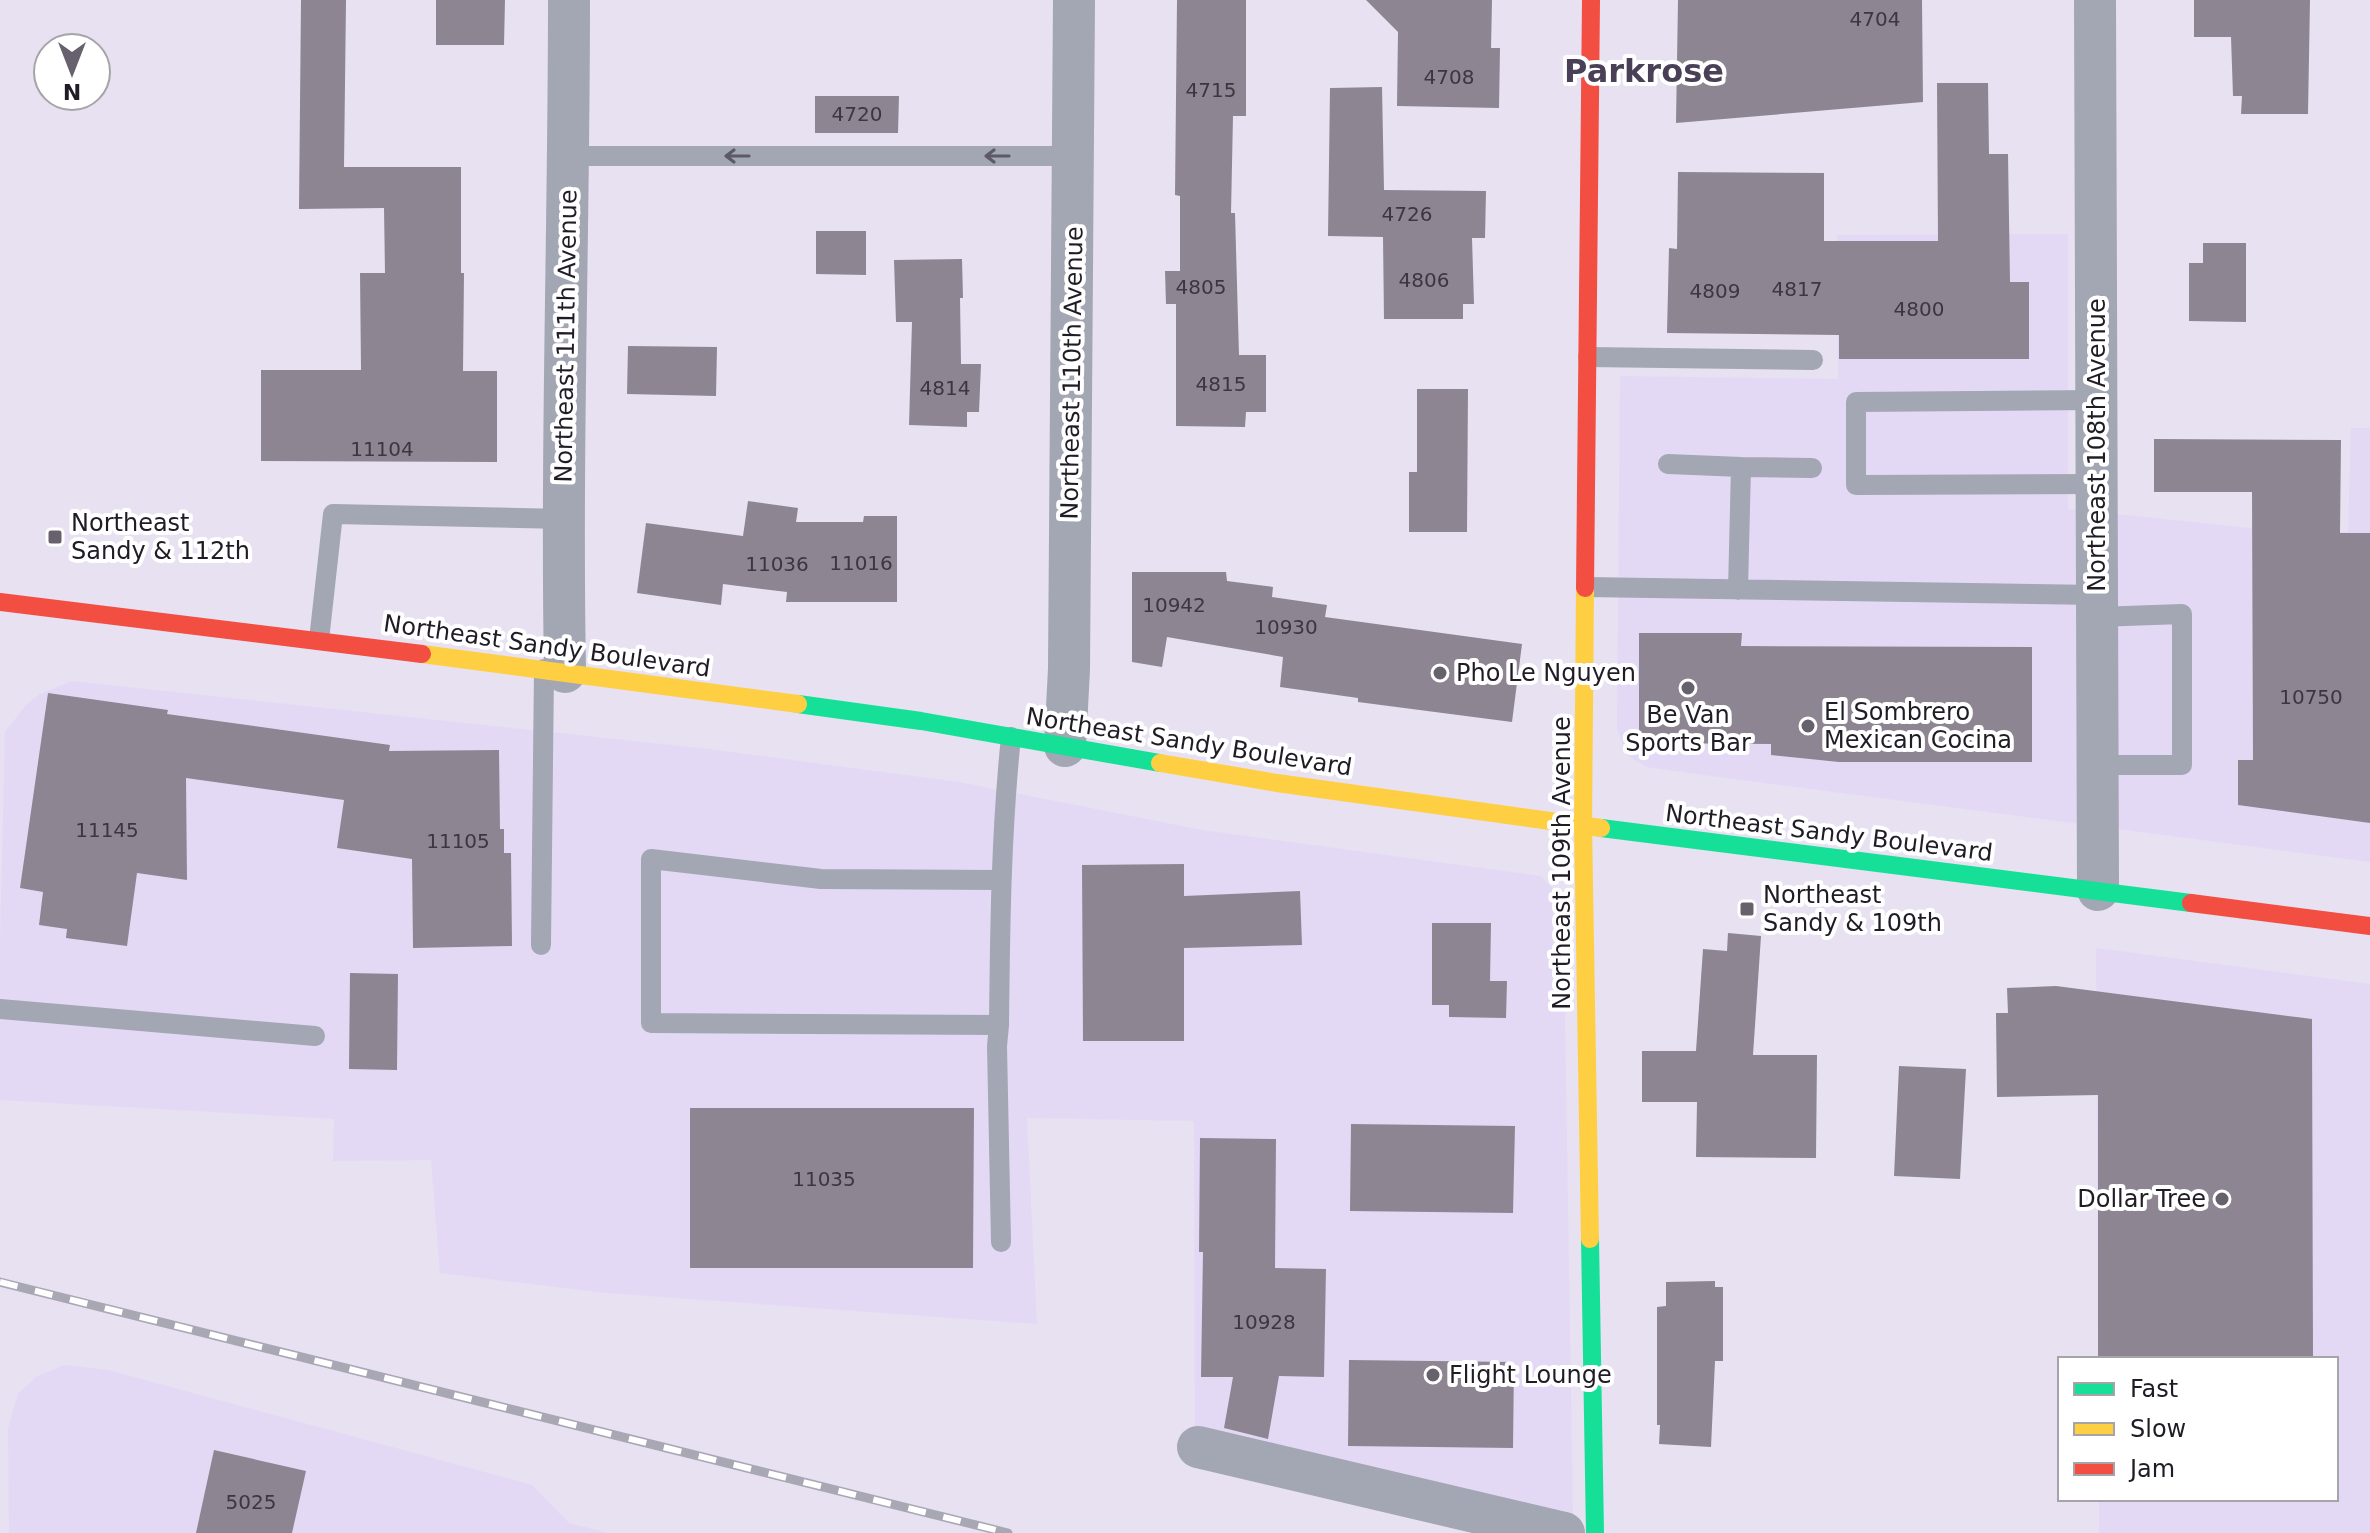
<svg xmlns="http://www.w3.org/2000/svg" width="2370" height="1533" font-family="'DejaVu Sans',sans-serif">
  <rect width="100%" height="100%" fill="#e7e1f2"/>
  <path fill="#e3d9f5" d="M 2068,234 L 2068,509 L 2289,532 L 2348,532 L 2351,428 L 2370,428 L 2370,862 L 1704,775 L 1647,767 L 1627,755 L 1617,728 L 1620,376 L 1838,379 L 1837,235 Z
    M 72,681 L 708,749 L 959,782 L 1202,830 L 1541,876 L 1554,890 L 1564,956 L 1573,1517 L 1195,1435 L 1194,1121 L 1027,1118 L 1037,1324 L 606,1293 L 440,1273 L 431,1160 L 333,1161 L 334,1119 L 0,1100 L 0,940 L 5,732 L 26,705 L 40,694 Z
    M 2096,948 L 2370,984 L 2370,1533 L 2099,1533 L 2099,1499 L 2336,1499 L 2336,1359 L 2098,1359 Z
    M 64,1365 L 108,1370 L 532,1485 L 569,1523 L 608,1533 L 9,1533 L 8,1428 L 18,1394 L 36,1377 Z"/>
  <path fill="#8e8592" d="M 301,0 L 346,0 L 344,167 L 461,167 L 461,273 L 464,273 L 463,371 L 497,371 L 497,462 L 261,461 L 261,370 L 361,370 L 360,273 L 385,273 L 384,208 L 299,209 Z
    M 436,0 L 505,0 L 504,45 L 436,45 Z
    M 1177,0 L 1246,0 L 1246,116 L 1233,116 L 1231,213 L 1235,213 L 1239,355 L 1266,355 L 1266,412 L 1246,412 L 1245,427 L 1176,426 L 1176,304 L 1166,304 L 1165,271 L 1180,271 L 1180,196 L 1175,195 Z
    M 1366,0 L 1492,0 L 1491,48 L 1500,48 L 1499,108 L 1397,106 L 1398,32 Z
    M 1678,0 L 1922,0 L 1923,102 L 1676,123 Z
    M 2194,0 L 2310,0 L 2308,114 L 2241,114 L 2242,96 L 2233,96 L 2231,37 L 2194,37 Z
    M 1937,83 L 1988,83 L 1989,154 L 2008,154 L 2010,282 L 2029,282 L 2029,359 L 1839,359 L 1839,335 L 1667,333 L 1669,248 L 1677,249 L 1678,172 L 1824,173 L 1824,241 L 1938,241 Z
    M 1382,87 L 1384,190 L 1486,191 L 1485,238 L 1472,238 L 1474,304 L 1463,304 L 1463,319 L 1384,319 L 1383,237 L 1328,236 L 1330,88 Z
    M 815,96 L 899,96 L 898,133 L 815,133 Z
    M 816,231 L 866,231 L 866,275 L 816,274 Z
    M 2203,243 L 2246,243 L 2246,322 L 2189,321 L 2189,263 L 2203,263 Z
    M 962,259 L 963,298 L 960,298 L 961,364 L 981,364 L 979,412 L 967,412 L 967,427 L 909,425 L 912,322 L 896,322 L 894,260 Z
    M 628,346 L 717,347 L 716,396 L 627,394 Z
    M 1417,389 L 1468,389 L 1467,532 L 1409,532 L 1409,472 L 1417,472 Z
    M 2154,439 L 2341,440 L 2340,533 L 2370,533 L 2370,823 L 2238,805 L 2238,760 L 2253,760 L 2252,492 L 2154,492 Z
    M 748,501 L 798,508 L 796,522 L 863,522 L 864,516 L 897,516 L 897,602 L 786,602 L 787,592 L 723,584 L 721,605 L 637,593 L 646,523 L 743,536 Z
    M 1132,572 L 1226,572 L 1227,581 L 1273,587 L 1272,597 L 1327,605 L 1325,617 L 1522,644 L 1512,722 L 1358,702 L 1358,698 L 1280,687 L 1283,657 L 1167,637 L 1162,667 L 1132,662 Z
    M 1639,633 L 1742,633 L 1741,646 L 2032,647 L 2032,762 L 1839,762 L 1771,755 L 1771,744 L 1639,743 Z
    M 48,693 L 168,710 L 167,714 L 390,745 L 389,751 L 499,750 L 500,829 L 504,829 L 504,853 L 511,853 L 512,946 L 413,948 L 412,859 L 337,848 L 344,800 L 186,778 L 187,880 L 137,873 L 127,946 L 66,938 L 67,929 L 39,925 L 43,892 L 20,888 Z
    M 1184,864 L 1184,896 L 1300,891 L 1302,945 L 1184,948 L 1184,1041 L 1083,1041 L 1082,865 Z
    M 1432,923 L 1491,923 L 1490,981 L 1507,981 L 1506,1018 L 1449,1017 L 1449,1005 L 1432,1005 Z
    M 1728,933 L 1761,936 L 1753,1055 L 1817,1055 L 1816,1158 L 1696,1157 L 1697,1102 L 1642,1102 L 1642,1051 L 1696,1051 L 1703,949 L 1727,951 Z
    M 350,973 L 398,974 L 397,1070 L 349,1069 Z
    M 2056,986 L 2312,1019 L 2313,1359 L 2098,1359 L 2098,1095 L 1997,1097 L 1996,1013 L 2008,1013 L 2007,988 Z
    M 1899,1066 L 1966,1069 L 1960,1179 L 1894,1176 Z
    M 690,1108 L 974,1108 L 973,1268 L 690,1268 Z
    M 1351,1124 L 1515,1126 L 1513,1213 L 1350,1211 Z
    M 1200,1138 L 1276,1139 L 1275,1268 L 1326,1269 L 1324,1377 L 1279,1376 L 1268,1439 L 1224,1428 L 1233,1377 L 1201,1377 L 1203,1252 L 1199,1252 Z
    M 1715,1281 L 1715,1287 L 1723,1287 L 1723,1361 L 1715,1361 L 1711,1447 L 1659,1444 L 1660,1425 L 1657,1425 L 1657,1307 L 1666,1306 L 1666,1282 Z
    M 1349,1360 L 1514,1362 L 1513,1448 L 1348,1446 Z
    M 214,1450 L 306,1471 L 292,1533 L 196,1533 Z"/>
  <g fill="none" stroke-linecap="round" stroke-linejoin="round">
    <path stroke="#a3a6b3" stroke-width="20" d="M 569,156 L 1075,156
      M 1588,357 L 1813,360
      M 2097,400 L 1856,402 L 1856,485 L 2097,484
      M 1668,464 L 1741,467
      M 1586,587 L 2097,595
      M 1738,590 L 1741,467 L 1812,468
      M 2097,617 L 2182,614 L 2182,765 L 2098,765
      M 319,640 L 333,514 L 563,519
      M 541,945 L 544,669
      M 0,1009 L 315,1036
      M 999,1025 L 651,1023 L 651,859 L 821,879 L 1000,880
      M 1001,1242 L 997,1046 L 999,1025 C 1000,928 1001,833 1011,737"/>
    <path stroke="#a3a6b3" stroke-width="42" d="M 2095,0 L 2098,890
      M 565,672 C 561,448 569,224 569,0
      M 1065,746 L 1069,669 L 1074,0
      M 1198,1447 L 1564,1533"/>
    <path stroke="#16e098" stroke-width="18" d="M 798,704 L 921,721 L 1160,763
      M 1601,828 L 2191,903
      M 1590,1239 L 1595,1533"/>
    <path stroke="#ffcf43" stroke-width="18" d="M 1585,588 L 1583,826 L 1590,1239
      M 422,654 L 798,704
      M 1160,763 L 1277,783 L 1601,828"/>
    <path stroke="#f24e42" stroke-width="18" d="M 1585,588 L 1591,0
      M 0,602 L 422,654
      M 2191,903 L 2370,926"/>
    <g stroke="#a8a7b4" stroke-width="9">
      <path id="rail" d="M 0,1282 L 1008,1533"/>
    </g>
    <use href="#rail" stroke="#fff" stroke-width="6" stroke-dasharray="18" stroke-linecap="butt"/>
  </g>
  <defs><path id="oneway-shaft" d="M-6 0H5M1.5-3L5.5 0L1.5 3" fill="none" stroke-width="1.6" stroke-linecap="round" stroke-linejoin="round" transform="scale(2)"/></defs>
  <g stroke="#5b5a65">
    <use href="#oneway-shaft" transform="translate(737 156) rotate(-180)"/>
    <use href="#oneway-shaft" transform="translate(997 156) rotate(-180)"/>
  </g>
  <g fill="#66616d" stroke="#fff" stroke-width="3">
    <rect x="47" y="529" width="16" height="16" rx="4"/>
    <circle cx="1440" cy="673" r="8"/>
    <circle cx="1688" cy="688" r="8"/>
    <circle cx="1808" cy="726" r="8"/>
    <rect x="1739" y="901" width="16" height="16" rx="4"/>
    <circle cx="2222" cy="1199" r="8"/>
    <circle cx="1433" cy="1375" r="8"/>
  </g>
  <g text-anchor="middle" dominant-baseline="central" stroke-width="8" stroke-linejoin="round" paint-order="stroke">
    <g font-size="20" fill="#3c3641">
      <text x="1875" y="19">4704</text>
      <text x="1449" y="77">4708</text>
      <text x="1211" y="90">4715</text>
      <text x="857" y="114">4720</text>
      <text x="1407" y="214">4726</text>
      <text x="1424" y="280">4806</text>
      <text x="1201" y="287">4805</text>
      <text x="1797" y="289">4817</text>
      <text x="1715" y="291">4809</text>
      <text x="1919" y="309">4800</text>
      <text x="1221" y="384">4815</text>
      <text x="945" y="388">4814</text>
      <text x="382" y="449">11104</text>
      <text x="861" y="563">11016</text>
      <text x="777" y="564">11036</text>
      <text x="1174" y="605">10942</text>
      <text x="1286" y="627">10930</text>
      <text x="2311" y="697">10750</text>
      <text x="107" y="830">11145</text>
      <text x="458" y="841">11105</text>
      <text x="824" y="1179">11035</text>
      <text x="1264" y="1322">10928</text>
      <text x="251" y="1502">5025</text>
    </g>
    <g font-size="24" fill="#201c26" stroke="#fff">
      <text transform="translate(566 336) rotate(-89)">Northeast 111th Avenue</text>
      <text transform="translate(1072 373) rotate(-89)">Northeast 110th Avenue</text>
      <text transform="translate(2097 445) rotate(-90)">Northeast 108th Avenue</text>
      <text transform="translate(547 646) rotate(8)">Northeast Sandy Boulevard</text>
      <text transform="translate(1189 742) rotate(9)">Northeast Sandy Boulevard</text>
      <text transform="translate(1829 833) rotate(7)">Northeast Sandy Boulevard</text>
      <text transform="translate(1562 863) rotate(-90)">Northeast 109th Avenue</text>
    </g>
    <g font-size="24" fill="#201c26" stroke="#fff" text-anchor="start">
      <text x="71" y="523">Northeast<tspan x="71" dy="28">Sandy &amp; 112th</tspan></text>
      <text x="1456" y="673">Pho Le Nguyen</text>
      <text x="1824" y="712">El Sombrero<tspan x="1824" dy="28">Mexican Cocina</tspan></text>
      <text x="1688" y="715" text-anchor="middle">Be Van<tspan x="1688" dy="28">Sports Bar</tspan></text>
      <text x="1763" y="895">Northeast<tspan x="1763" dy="28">Sandy &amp; 109th</tspan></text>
      <text x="2206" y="1199" text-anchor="end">Dollar Tree</text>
      <text x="1449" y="1375">Flight Lounge</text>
    </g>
    <g font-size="32" font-weight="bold" fill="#494057" stroke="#fff">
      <text x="1644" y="71">Parkrose</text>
    </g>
  </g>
  <rect x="2058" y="1357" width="280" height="144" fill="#ffffff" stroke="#a6a4a8" stroke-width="2"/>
  <rect x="2074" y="1383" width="40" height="12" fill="#16e098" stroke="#a6a4a8" stroke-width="2"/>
  <text x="2130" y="1397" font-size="24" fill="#201c26">Fast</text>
  <rect x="2074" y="1423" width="40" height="12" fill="#ffcf43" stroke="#a6a4a8" stroke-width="2"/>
  <text x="2130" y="1437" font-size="24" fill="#201c26">Slow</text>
  <rect x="2074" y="1463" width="40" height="12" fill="#f24e42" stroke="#a6a4a8" stroke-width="2"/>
  <text x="2130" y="1477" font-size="24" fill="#201c26">Jam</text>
  <g transform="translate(72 72) rotate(180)"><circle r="38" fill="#ffffff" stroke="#a6a4a8" stroke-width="2"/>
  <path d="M0-6L14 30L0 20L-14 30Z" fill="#66616d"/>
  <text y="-12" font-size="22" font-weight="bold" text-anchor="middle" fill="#201c26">N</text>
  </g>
</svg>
